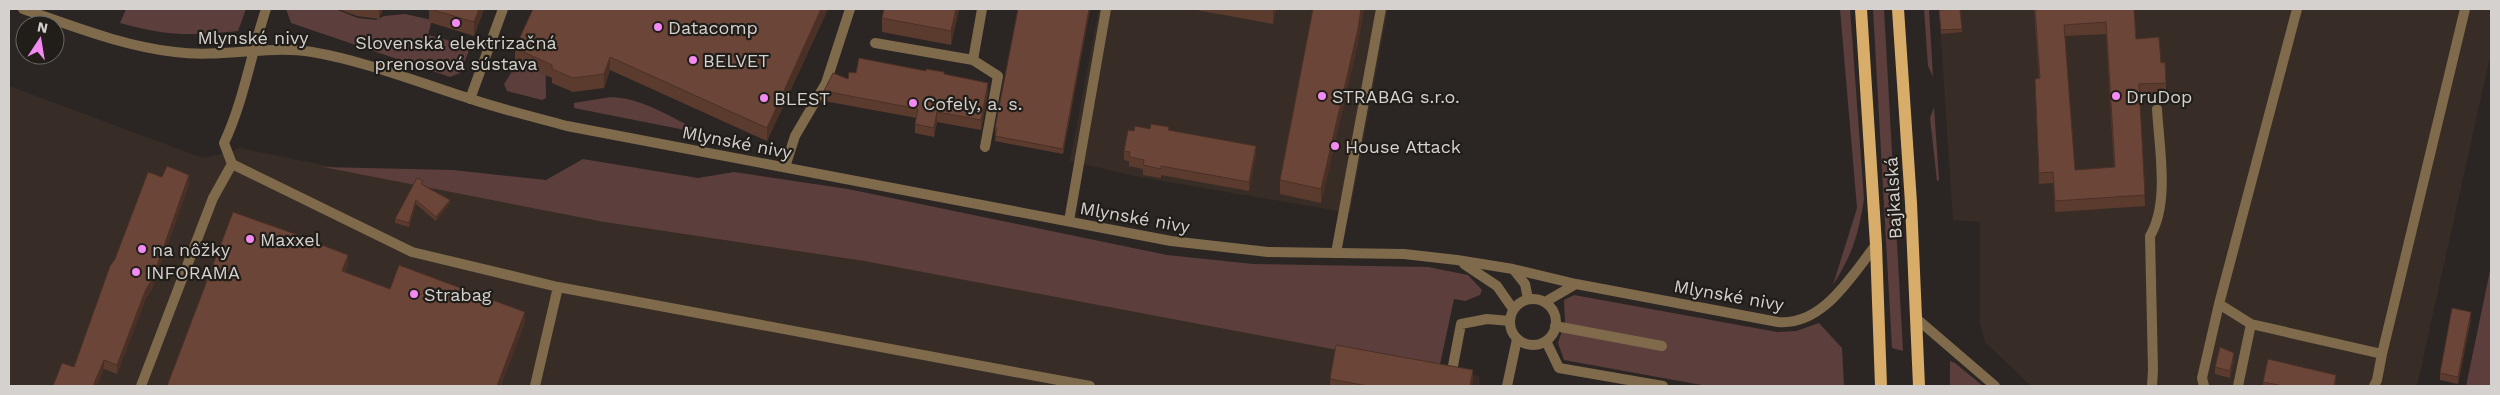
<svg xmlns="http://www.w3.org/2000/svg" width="2500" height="395" font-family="'Work Sans',sans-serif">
  <rect width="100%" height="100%" fill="#2b2623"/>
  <path fill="#372d26" d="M 1099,9 L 1388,9 L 1350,213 L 1139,177 L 1070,161 Z
    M 1939,9 L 2491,9 L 2491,52 L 2417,386 L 2031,386 L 1985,342 L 1980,323 L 1980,222 L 1953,220 Z
    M 9,86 L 203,158 L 227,153 L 239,148 L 604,222 L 864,261 L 1479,376 L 1480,386 L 9,386 Z"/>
  <path fill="#5c3e3c" d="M 126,9 L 246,9 L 238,31 C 192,36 165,36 120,23 Z
    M 286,9 L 335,9 L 358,18 L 376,20 L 384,16 L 405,14 L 432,20 L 428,35 L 466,45 L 468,41 L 472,43 L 460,73 L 450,77 L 291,23 Z
    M 1840,9 L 1850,9 L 1864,199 C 1858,236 1853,253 1833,285 L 1857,208 Z
    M 1873,9 L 1884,9 L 1903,351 L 1892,348 Z
    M 1924,9 L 1929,9 L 1933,77 L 1928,66 Z
    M 545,37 L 546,98 L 542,100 L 507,91 L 504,84 L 532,41 Z
    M 611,97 C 644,98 676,120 705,134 L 574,108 L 574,103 Z
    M 1934,107 L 1939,180 L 1937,181 L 1930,118 Z
    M 583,159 L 698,178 L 734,172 L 848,189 L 1167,255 L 1253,264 L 1428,267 L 1468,275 L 1482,290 L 1480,295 L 1465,301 L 1454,299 L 1439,369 L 864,261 L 604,222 L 323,167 L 453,170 L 546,180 Z
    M 2491,266 L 2491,386 L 2466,386 Z
    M 1574,295 L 1777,332 L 1796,331 L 1819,323 L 1842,348 L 1844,386 L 1707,386 L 1564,360 L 1558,343 L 1565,322 L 1564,300 Z
    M 1950,361 L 1955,363 L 1983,386 L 1950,386 Z"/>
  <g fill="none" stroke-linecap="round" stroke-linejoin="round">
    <path stroke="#7f6a4b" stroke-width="10" d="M 266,9 C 251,54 244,100 224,143 L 232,164 L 412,252 L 558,287 L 535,386
      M 982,9 L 973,60 L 998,76 L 985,147
      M 875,43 L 973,60
      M 785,167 L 795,136 L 826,83 L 850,9
      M 1069,221 L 1106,9
      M 1336,253 L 1381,9
      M 558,287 L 1090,386
      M 2251,324 L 2219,304 L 2297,9
      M 1555,326 L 1662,346
      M 2382,354 L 2465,9
      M 1452,371 L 1461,324 L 1487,319 L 1510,321
      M 141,386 L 213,198 L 232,164
      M 1507,386 L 1517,339
      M 2152,386 L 2153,370 L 2150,236 C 2170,203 2159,147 2157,109
      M 2204,386 L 2202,378 L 2219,304
      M 2238,386 L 2251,324 L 2382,354 L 2377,380 L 2374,386"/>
    <path stroke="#7f6a4b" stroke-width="10" d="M 23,9 C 73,26 122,46 175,52 C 221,58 267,45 312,52 C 365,61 417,82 468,98 C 500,109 534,117 567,126 L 1171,241 L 1268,252 L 1404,254 L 1457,260 L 1513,269 L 1576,284 L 1778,322 C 1823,326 1851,276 1876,245
      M 470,99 L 503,9
      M 1464,264 L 1497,286 L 1513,309
      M 1513,269 L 1525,284 L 1528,299
      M1510 322a23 23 0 1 1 46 0a23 23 0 1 1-46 0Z
      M 1545,302 L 1576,284
      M 1917,319 L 1995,386
      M 1546,341 L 1559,368 L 1663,386"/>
    <path stroke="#d7ad69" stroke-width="12" d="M 1861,9 L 1876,245 L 1881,386
      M 1898,9 L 1911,203 L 1919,386"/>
  </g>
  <path fill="#5c3b2f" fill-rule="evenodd" d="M 338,9 L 383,9 L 379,19 L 357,16 Z
    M 429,9 L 484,9 L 474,36 L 429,22 Z
    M 533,9 L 828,9 L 767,141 L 610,70 L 604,88 L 573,92 L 552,83 L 552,78 L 515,62 L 515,48 Z
    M 959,9 L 951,45 L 882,32 L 882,18 Z
    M 1090,9 L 1063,154 L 995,141 L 996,133 L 995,132 L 995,128 Z
    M 1191,9 L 1276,9 L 1273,24 Z
    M 1313,9 L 1364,9 L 1358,42 L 1321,203 L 1280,194 L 1280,180 Z
    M 1960,9 L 1962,32 L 1941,34 L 1939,10 Z
    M 2034,9 L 2134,9 L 2136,39 L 2161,63 L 2166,83 L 2166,94 L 2139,96 L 2145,206 L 2055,212 L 2053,183 L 2039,184 L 2035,79 L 2039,78 ZM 2106,34 L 2114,167 L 2075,170 L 2065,36 Z
    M 856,73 L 944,74 L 988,92 L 981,130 L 937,122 L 934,137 L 915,133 L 915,124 L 917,118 L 824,101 L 824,91 L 848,79 Z
    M 1150,129 L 1169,130 L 1256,155 L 1249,191 L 1161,175 L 1161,178 L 1143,175 L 1143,169 L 1129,166 L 1129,161 L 1124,160 L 1124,151 L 1134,131 Z
    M 162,177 L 189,184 L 152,289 L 146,298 L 117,374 L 104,369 L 74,367 L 115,259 Z
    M 422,185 L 450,203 L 436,221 L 416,204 L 409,227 L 395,223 L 395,219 Z
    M 2471,319 L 2458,384 L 2440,380 L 2440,373 Z
    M 2234,360 L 2230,378 L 2215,374 L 2215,367 Z
    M 1330,379 L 1473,381 L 1472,386 L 1330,386 Z
    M 2263,382 L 2336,382 L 2335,386 L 2263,386 Z"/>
  <path fill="#4b3026" d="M 379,9 L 383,9 L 379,19 Z
    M 479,9 L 484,9 L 474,36 L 474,22 Z
    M 821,9 L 828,9 L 767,141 L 767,128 Z
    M 956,9 L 959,9 L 951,45 L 951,31 Z
    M 1089,9 L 1090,9 L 1063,154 L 1063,149 Z
    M 1273,9 L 1276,9 L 1273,24 Z
    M 1361,9 L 1364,9 L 1358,42 L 1321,203 L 1321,189 Z
    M 610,57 L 610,70 L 604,88 L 604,74 Z
    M 988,83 L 988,92 L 981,130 L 981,120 Z
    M 937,112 L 937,122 L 934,137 L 934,128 Z
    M 1256,146 L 1256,155 L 1249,191 L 1249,182 Z
    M 189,175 L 189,184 L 152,289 L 146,298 L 117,374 L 117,365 Z
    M 416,200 L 416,204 L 409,227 L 409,223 Z
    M 450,200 L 450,203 L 436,221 L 436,217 Z
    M 348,255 L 348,266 L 342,282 L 342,271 Z
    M 525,312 L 525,323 L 501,386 L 497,386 Z
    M 2471,312 L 2471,319 L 2458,384 L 2458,377 Z
    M 2234,353 L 2234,360 L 2230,378 L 2230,371 Z
    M 104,360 L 104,369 L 97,386 L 93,386 Z
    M 1473,370 L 1473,381 L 1472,386 L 1470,386 Z
    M 2336,375 L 2336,382 L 2335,386 L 2334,386 Z"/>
  <path fill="#6b4537" stroke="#4b3026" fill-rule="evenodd" d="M 430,9 L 479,9 L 474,22 Z
    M 533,9 L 821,9 L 767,128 L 610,57 L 604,74 L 573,78 L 552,69 L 552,65 L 515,48 Z
    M 884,9 L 956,9 L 951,31 L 882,18 Z
    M 1018,9 L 1089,9 L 1063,149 L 995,136 L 997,128 L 995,128 Z
    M 1313,9 L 1361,9 L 1358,29 L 1321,189 L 1280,180 Z
    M 1960,9 L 1962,29 L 1941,30 L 1939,10 Z
    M 2035,9 L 2134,9 L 2136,39 L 2159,37 L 2161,63 L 2165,62 L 2166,83 L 2139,84 L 2145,195 L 2055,201 L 2053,172 L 2039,173 L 2035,79 L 2040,78 ZM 2106,22 L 2115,167 L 2075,170 L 2064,25 Z
    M 859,58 L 926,71 L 926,69 L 944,72 L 944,74 L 988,83 L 981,120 L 937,112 L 934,128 L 915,124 L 918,109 L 824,91 L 833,73 L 848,79 L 849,72 L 856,73 Z
    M 1151,124 L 1169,127 L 1168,130 L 1256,146 L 1249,182 L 1161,166 L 1161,169 L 1143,165 L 1144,160 L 1129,157 L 1130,152 L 1124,151 L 1128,130 L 1134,131 L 1135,126 L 1150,129 Z
    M 167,166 L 189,175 L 152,280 L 146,289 L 117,365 L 104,360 L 93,386 L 53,386 L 62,363 L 74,367 L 110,266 L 115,259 L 148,172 L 162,177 Z
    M 417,178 L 423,181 L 421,184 L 450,200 L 436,217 L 416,200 L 409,223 L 395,219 Z
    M 233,212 L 315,241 L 314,242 L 348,255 L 342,271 L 390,289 L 399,265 L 525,312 L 497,386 L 167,386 Z
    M 2452,308 L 2471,312 L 2458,377 L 2440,373 Z
    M 1336,345 L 1473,370 L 1470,386 L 1368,386 L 1330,379 Z
    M 2220,347 L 2234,353 L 2230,371 L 2215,367 Z
    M 2268,359 L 2336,375 L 2334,386 L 2283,386 L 2263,382 Z"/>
  <g fill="#f38af2" stroke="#211d19" stroke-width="2">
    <circle cx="456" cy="23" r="5"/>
    <circle cx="658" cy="27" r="5"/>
    <circle cx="693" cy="60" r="5"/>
    <circle cx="1322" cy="96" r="5"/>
    <circle cx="2116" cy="96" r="5"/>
    <circle cx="764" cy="98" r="5"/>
    <circle cx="913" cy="103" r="5"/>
    <circle cx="1335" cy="146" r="5"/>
    <circle cx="250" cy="239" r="5"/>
    <circle cx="142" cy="249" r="5"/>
    <circle cx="136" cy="272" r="5"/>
    <circle cx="414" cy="294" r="5"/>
  </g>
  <g text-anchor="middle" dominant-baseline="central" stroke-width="4.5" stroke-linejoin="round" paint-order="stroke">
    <g font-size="18" fill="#d4d1cf" stroke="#211d19" text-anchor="start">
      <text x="668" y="27">Datacomp</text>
      <text x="456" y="42" text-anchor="middle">Slovenská elektrizačná<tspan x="456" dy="21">prenosová sústava</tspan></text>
      <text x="703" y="60">BELVET</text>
      <text x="1332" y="96">STRABAG s.r.o.</text>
      <text x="2126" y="96">DruDop</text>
      <text x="774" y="98">BLEST</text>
      <text x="923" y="103">Cofely, a. s.</text>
      <text x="1345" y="146">House Attack</text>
      <text x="260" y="239">Maxxel</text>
      <text x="152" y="249">na nôžky</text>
      <text x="146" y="272">INFORAMA</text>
      <text x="424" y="294">Strabag</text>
    </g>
    <g font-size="18" fill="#d4d1cf" stroke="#211d19">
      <text x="253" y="37">Mlynské nivy</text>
      <text transform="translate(737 142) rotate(11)">Mlynské nivy</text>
      <text transform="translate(1893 198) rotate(-93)">Bajkalská</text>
      <text transform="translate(1135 217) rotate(10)">Mlynské nivy</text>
      <text transform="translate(1729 295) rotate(10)">Mlynské nivy</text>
    </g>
  </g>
  <rect width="2500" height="395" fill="none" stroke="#d4d1cf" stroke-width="20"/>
  <g transform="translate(40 40) rotate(12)"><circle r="24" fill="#211d19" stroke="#696562"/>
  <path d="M0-4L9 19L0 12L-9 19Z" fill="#f38af2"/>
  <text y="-8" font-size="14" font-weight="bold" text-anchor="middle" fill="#d4d1cf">N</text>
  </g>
</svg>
